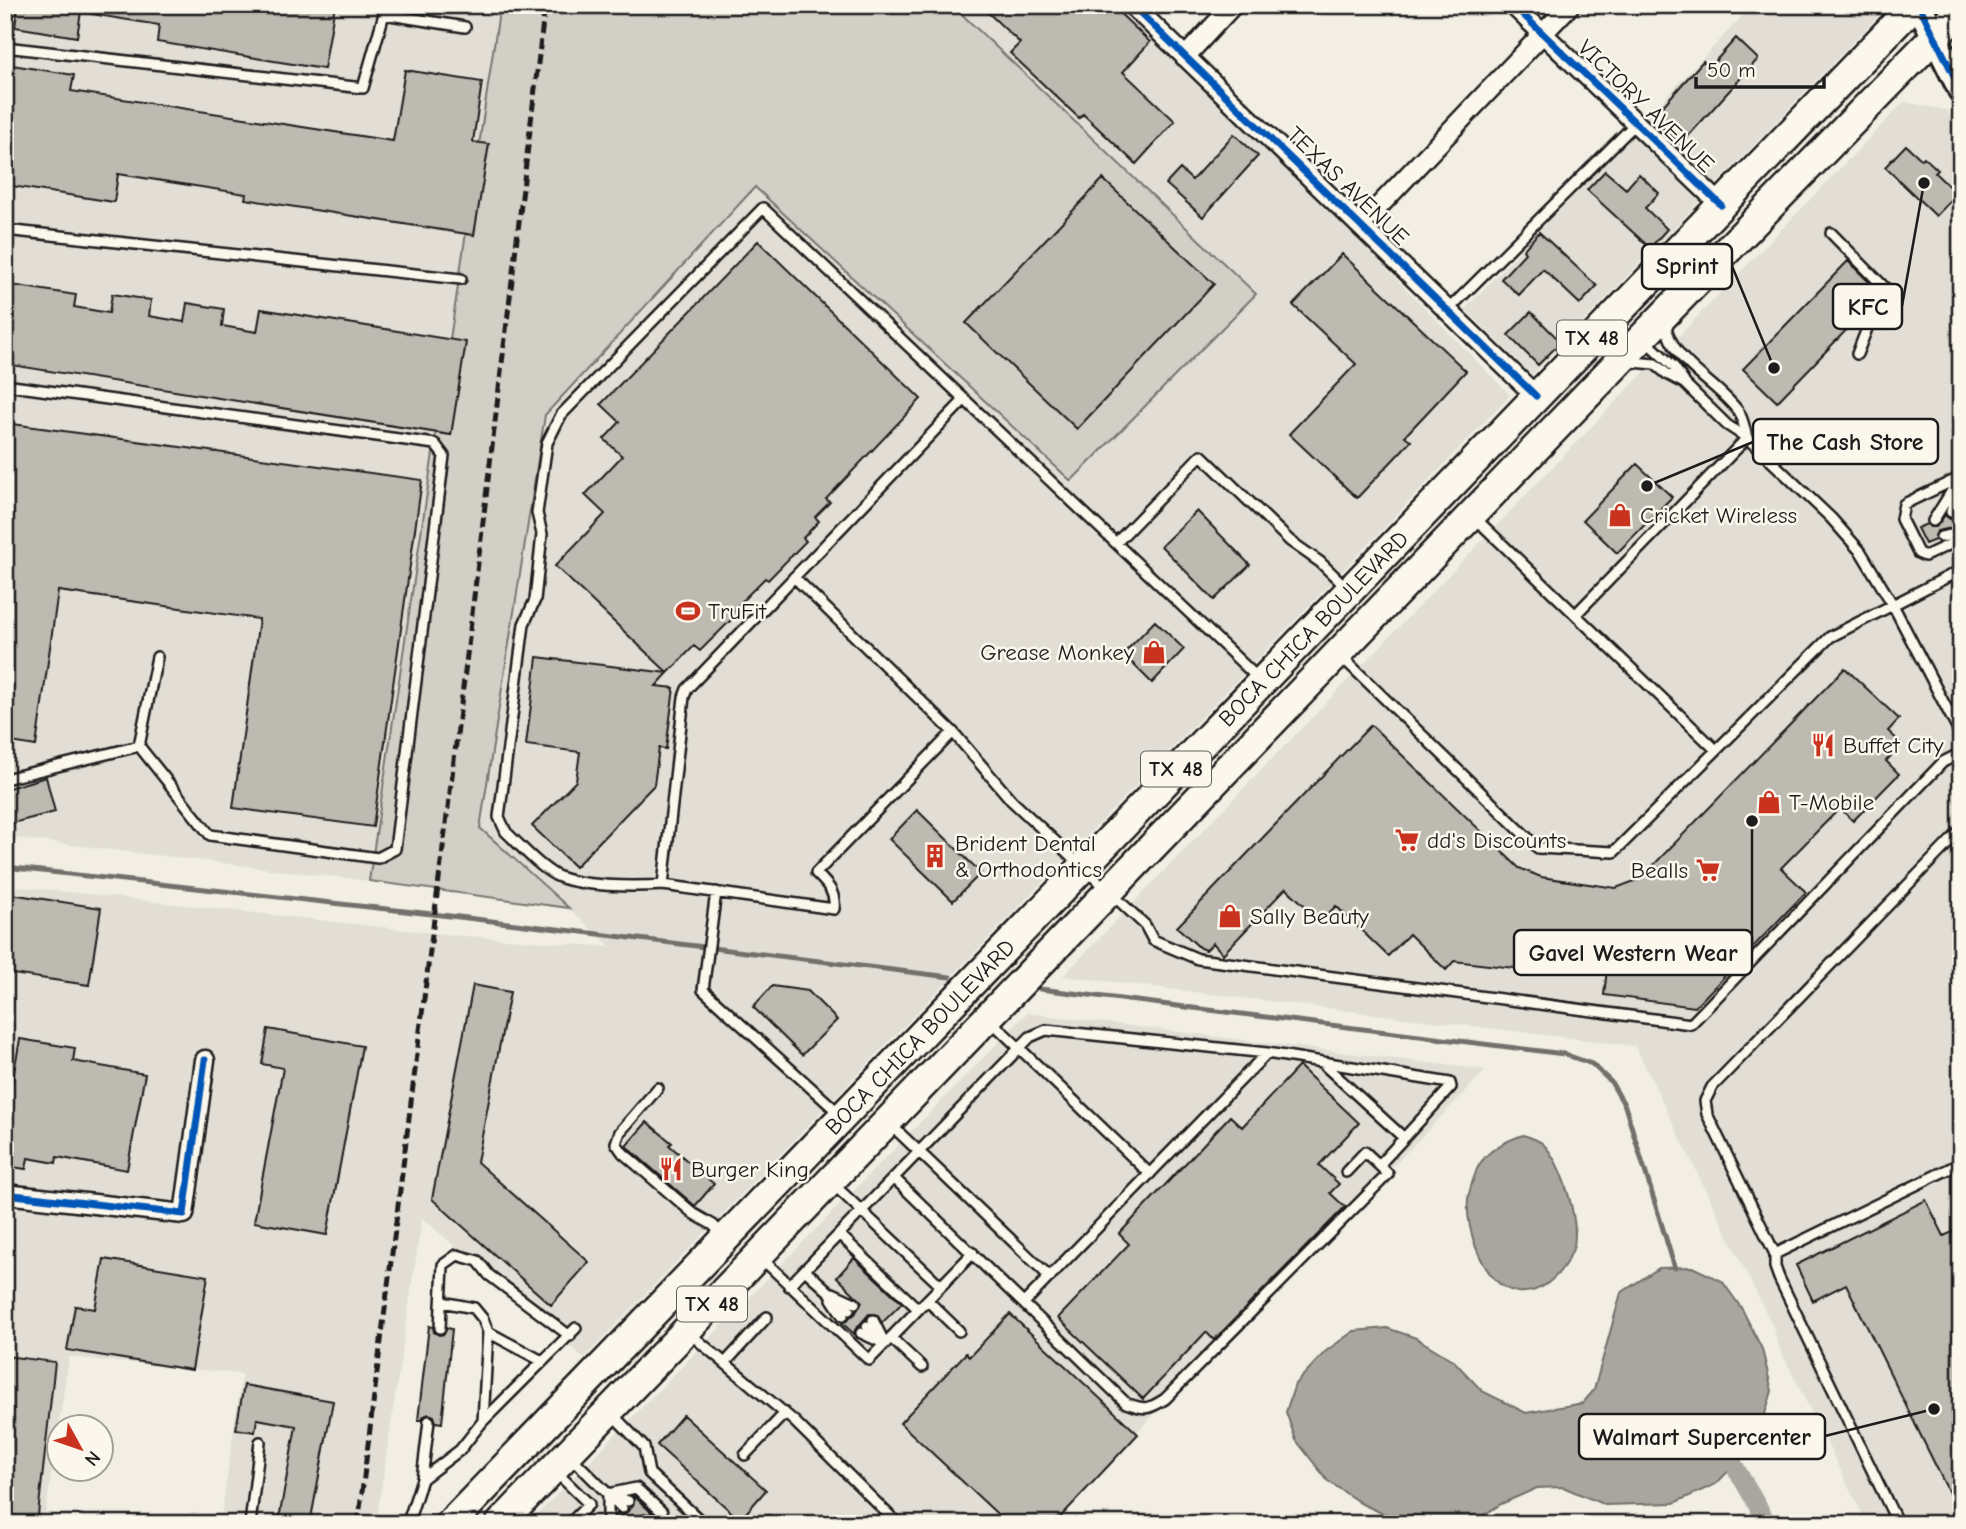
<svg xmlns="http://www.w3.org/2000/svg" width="1966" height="1529" font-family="'Comic Neue',sans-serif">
  <rect width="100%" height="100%" fill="#f2eee4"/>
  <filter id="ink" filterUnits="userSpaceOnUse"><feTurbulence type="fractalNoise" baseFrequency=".0143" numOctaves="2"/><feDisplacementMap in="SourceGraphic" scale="14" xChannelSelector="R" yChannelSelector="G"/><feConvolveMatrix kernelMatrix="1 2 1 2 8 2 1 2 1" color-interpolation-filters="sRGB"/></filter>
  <g filter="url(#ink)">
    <path fill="#e2ded5" d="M 5,5 L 501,5 L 369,881 L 5,837 Z
      M 952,5 L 1128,5 L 1510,395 L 1384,528 L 584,1358 L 422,1218 L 376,1524 L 220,1524 L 242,1374 L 69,1357 L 44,1524 L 5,1524 L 5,885 L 453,935 L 611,947 L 480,828 L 531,406 L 746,178 L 978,393 L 1008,60 Z
      M 1753,5 L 1889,5 L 1532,375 L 1465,309 Z
      M 1904,102 L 1947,110 L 1961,139 L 1961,1524 L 1867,1524 L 1777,1343 L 1774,1329 L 1635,1046 L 1063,976 Z
      M 1027,1013 L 1486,1070 L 1048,1524 L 528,1524 Z"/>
    <path fill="#d2cfc6" stroke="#777671" stroke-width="2" d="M 500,5 L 952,5 L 1256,294 L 1071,481 L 755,187 L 545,415 L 480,828 L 569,908 L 369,881 Z"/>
    <path fill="#a9a6a0" stroke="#716f6b" stroke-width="2" d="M 1523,1135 C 1530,1137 1537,1139 1543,1144 C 1562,1162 1581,1224 1573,1249 C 1568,1262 1558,1275 1548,1283 C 1539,1290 1529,1293 1518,1292 C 1484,1287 1465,1229 1468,1199 C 1469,1191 1474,1177 1477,1169 C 1486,1150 1506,1141 1523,1135 Z
      M 1692,1267 L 1722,1281 L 1742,1309 L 1762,1349 L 1772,1391 L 1761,1427 L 1743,1456 L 1716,1484 L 1674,1503 L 1605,1505 L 1563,1487 L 1537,1488 L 1501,1504 L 1470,1524 L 1406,1524 L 1362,1504 L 1328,1481 L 1296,1440 L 1286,1412 L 1295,1384 L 1326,1351 L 1354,1331 L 1387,1328 L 1416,1338 L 1454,1361 L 1482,1391 L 1526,1413 L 1583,1403 L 1594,1390 L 1621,1293 L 1659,1268 Z"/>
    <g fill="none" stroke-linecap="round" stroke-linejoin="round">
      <path stroke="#716f6b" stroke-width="5" d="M 5,867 L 459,917 L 950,977
        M 1040,989 L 1564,1054 L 1592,1064 L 1611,1082 L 1625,1106 L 1675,1268"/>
      <path stroke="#a9a6a0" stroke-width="18" d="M 1727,1443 L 1734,1465 L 1768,1524"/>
    </g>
    <path fill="#bdbab1" stroke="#1c1c1c" stroke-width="2" d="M 18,5 L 82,5 L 77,37 L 15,27 Z
      M 85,5 L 335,5 L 324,69 L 157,42 L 159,25 L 85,13 Z
      M 980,5 L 1111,5 L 1150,42 L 1123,72 L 1175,121 L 1136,164 L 1083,114 L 1079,118 L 1010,53 L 1020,43 Z
      M 1736,38 L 1758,59 L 1681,144 L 1652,118 L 1703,61 L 1710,67 Z
      M 12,65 L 74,75 L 71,91 L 393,141 L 405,70 L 482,82 L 473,142 L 489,144 L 474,235 L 245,199 L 246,194 L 118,174 L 114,202 L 5,185 L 5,100 Z
      M 1234,134 L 1258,156 L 1203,217 L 1166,184 L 1180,169 L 1192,180 Z
      M 1906,145 L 1921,159 L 1924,157 L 1938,170 L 1935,173 L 1957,194 L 1936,216 L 1885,167 Z
      M 1605,171 L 1626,189 L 1639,174 L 1659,193 L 1645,208 L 1667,229 L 1650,248 L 1587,190 Z
      M 1103,179 L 1214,284 L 1077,429 L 966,323 Z
      M 1539,232 L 1597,286 L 1580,304 L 1543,269 L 1519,295 L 1501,279 L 1525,253 L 1523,250 Z
      M 758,241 L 921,399 L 826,499 L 830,502 L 815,517 L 819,521 L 803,538 L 806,541 L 768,580 L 765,578 L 733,610 L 737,614 L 700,651 L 694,646 L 668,673 L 555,566 L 605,514 L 585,495 L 622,456 L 604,439 L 620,422 L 601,404 Z
      M 1342,254 L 1466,371 L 1405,436 L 1411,441 L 1357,498 L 1289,434 L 1356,364 L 1293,305 Z
      M 1848,261 L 1881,294 L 1777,402 L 1743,369 Z
      M 5,284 L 76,295 L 74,307 L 109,313 L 112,294 L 151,300 L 149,316 L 184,322 L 187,303 L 224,309 L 222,326 L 257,332 L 261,309 L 466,342 L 451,435 L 5,364 Z
      M 1531,312 L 1561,342 L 1538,365 L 1508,335 Z
      M 5,423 L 422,480 L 373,827 L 233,808 L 259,619 L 58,591 L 36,746 L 5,741 Z
      M 1637,464 L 1672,497 L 1617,553 L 1583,520 Z
      M 1961,507 L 1961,526 L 1937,531 L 1935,540 L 1925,544 L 1917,528 L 1927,524 L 1930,527 L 1936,527 L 1945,515 L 1950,519 L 1955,517 Z
      M 1197,511 L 1250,565 L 1214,600 L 1161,546 Z
      M 1155,621 L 1184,649 L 1152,683 L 1123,654 Z
      M 537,657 L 668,673 L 656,686 L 674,688 L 666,749 L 659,748 L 654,785 L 575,867 L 532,826 L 576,781 L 580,752 L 526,745 Z
      M 1845,668 L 1899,719 L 1888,731 L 1902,744 L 1886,761 L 1899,774 L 1853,821 L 1840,808 L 1781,868 L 1806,892 L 1695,1007 L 1604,995 L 1608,961 L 1534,951 L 1531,970 L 1454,961 L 1446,970 L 1409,934 L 1388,956 L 1336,906 L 1321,921 L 1286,888 L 1223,954 L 1213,943 L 1206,950 L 1200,948 L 1177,927 L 1371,725 L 1519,868 L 1541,877 L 1616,888 L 1640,879 Z
      M 46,777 L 55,812 L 5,825 L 5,789 Z
      M 917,810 L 981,873 L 953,901 L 889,839 Z
      M 5,893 L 101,908 L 89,985 L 5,973 Z
      M 473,985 L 510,992 L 477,1162 L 589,1262 L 551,1305 L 432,1199 Z
      M 772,986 L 808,991 L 837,1020 L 802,1055 L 753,1007 Z
      M 268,1029 L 362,1046 L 327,1235 L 254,1222 L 283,1068 L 262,1064 Z
      M 20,1039 L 75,1048 L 73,1061 L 145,1074 L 127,1170 L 57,1157 L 56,1163 L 28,1158 L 26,1169 L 5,1166 L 5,1122 Z
      M 1299,1066 L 1359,1123 L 1319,1165 L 1339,1184 L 1330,1193 L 1345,1207 L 1214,1340 L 1206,1332 L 1143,1399 L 1058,1318 L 1129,1244 L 1119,1234 L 1230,1116 L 1242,1127 Z
      M 647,1122 L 672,1143 L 669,1145 L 714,1184 L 695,1206 L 626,1146 Z
      M 1926,1200 L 1944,1236 L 1961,1228 L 1961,1517 L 1846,1284 L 1813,1301 L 1796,1265 Z
      M 854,1258 L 902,1303 L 882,1323 L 877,1315 L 869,1314 L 855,1330 L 854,1334 L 842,1323 L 855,1314 L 862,1302 L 837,1277 Z
      M 104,1259 L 208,1276 L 192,1370 L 67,1350 L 75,1306 L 95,1309 Z
      M 1010,1314 L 1138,1434 L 1054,1524 L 1008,1524 L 900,1423 L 966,1353 L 969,1357 Z
      M 429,1326 L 433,1327 L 434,1332 L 439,1335 L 444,1334 L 447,1328 L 452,1329 L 442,1423 L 436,1422 L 434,1416 L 429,1414 L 424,1416 L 422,1420 L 418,1420 Z
      M 5,1356 L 55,1362 L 37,1524 L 5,1521 Z
      M 244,1385 L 333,1401 L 310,1524 L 278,1524 L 296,1426 L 257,1419 L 255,1432 L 236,1429 Z
      M 683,1415 L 766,1490 L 740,1520 L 657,1445 Z
      M 634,1496 L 653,1514 L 642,1515 L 641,1524 L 615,1524 L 617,1513 L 624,1515 L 633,1506 Z"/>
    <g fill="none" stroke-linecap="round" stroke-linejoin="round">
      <g stroke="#1c1c1c" stroke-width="14">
        <path id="lane" d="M 5,47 L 363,88 L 384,14 L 465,27
          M 5,230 L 461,279
          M 1831,233 L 1889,292 L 1886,301 L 1872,316 L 1857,354
          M 1448,310 L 1636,123
          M 1665,323 C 1673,365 1715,380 1738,411 C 1743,418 1745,430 1747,438
          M 1646,341 L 1674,367 L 1684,382
          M 1629,364 L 1633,362 L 1655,364 L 1667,374 L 1684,383 L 1727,425 L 1747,438 L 1831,518 L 1861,552 L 1893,605 L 1961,736
          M 5,385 L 435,444 L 444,456 L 395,849 L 378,858 L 210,835 L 139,746 L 157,657
          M 1961,477 L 1904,504 L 1901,519 L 1918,553 L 1925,556 L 1955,542 L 1961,554
          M 1951,512 L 1958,487
          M 1473,516 L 1716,750
          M 1933,521 L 1960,478
          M 1941,537 L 1961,533
          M 1116,543 L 1201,455 L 1290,541 L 1320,562 L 1348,589
          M 794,577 L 953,732 L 1012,801 L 1145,925 L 1153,940 L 1198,959 L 1691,1024 L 1943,762 L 1961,753
          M 1576,614 L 1747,438
          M 1341,656 L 1538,848 L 1614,852 L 1830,637 L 1961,570
          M 953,732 L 816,873 C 827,884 836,892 834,909 L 663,885 C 636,887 578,887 555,875 C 537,865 521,846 506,832 L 499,817 L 524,624 L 535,600 L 542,534 L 537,513 L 547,443 L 561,415 L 763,208 L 1260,680
          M 5,779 L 139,746
          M 1961,830 L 1712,1087 L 1705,1101 L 1707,1114 L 1775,1254 L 1961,1163
          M 663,885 L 684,697 L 687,689 L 964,400
          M 716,892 L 703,990 L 841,1115
          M 989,1019 L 1150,1174
          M 1321,1062 L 1404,1138
          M 658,1088 L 620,1132 L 616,1143 L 623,1153 L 694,1214 L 713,1225 L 723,1235
          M 889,1123 L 1050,1277
          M 1346,1172 L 1365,1152 L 1379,1165
          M 832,1183 L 941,1286
          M 840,1235 L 918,1309
          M 1775,1254 L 1775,1267 L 1779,1278 L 1898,1524
          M 760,1257 L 869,1360 L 973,1253
          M 805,1270 L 849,1310
          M 789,1286 L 1030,1037 L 1046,1030 L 1267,1053 L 1450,1083 L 1451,1087 L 1379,1165 L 1388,1174 L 1165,1399 C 1148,1410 1145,1410 1126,1403 L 895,1179
          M 833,1293 L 855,1303
          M 832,1299 L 843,1316
          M 927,1300 L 959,1331
          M 442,1302 L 474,1308 L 483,1319 L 488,1332
          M 1024,1303 L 1267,1053
          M 873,1320 L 885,1344
          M 867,1326 L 878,1338
          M 440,1328 L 443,1265 L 457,1255 L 478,1261 L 489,1275 L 570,1336
          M 688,1332 L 794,1421 L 898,1524
          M 861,1333 L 885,1344
          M 891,1338 L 922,1367
          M 725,1363 L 767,1317
          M 610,1412 L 644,1447 L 649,1473 L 704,1524
          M 483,1421 L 576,1328
          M 569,1455 L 622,1508
          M 745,1455 L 785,1413
          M 555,1471 L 589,1504 L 569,1524
          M 422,1479 L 460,1450 L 483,1421 L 488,1332 L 542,1361
          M 608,1494 L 636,1488 L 662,1512 L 662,1524
          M 613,1496 L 628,1501
          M 647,1520 L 650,1524
          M 608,1523 L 608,1494
          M 250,1524 L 260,1442
          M 410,1524 L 409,1519 L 422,1479 L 429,1421
          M 766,1524 L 768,1521"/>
      </g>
      <g stroke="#1c1c1c" stroke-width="23">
        <path id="street" d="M 1132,5 L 1536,396
          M 1513,5 L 1721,205
          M 1185,57 L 1233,5
          M 1361,225 L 1570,5
          M 5,1194 L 184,1214 L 205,1060"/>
      </g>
      <g stroke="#1c1c1c" stroke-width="30">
        <path id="secondary" d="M 1919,5 L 1961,90"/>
      </g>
      <g stroke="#1c1c1c" stroke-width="33">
        <g id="primary">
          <path id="s1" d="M 450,1524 L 1914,5"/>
          <path d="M 500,1524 L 1664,315 L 1961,10"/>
        </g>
      </g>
      <use href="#lane" stroke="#fbf7ec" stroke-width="9"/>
      <use href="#street" stroke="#fbf7ec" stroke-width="18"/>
      <use href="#secondary" stroke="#fbf7ec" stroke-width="24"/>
      <use href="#primary" stroke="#fbf7ec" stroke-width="28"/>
      <path stroke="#1c1c1c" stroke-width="5" stroke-dasharray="10 5" stroke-linecap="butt" d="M 358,1524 L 464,680 L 545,5"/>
      <g stroke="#fbf7ec" stroke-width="11">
        <path id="cycleway" d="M 1132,5 L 1536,396
          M 1513,5 L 1721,205
          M 1919,5 L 1961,90
          M 5,1194 L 184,1214 L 205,1060"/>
      </g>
      <use href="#cycleway" stroke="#0057b8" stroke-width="7"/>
    </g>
  </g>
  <defs>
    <g id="shop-bare" transform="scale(1.89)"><path d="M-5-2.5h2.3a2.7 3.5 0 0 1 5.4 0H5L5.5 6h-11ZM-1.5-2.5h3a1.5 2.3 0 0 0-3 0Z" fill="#c8321e" stroke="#fbf7ec" stroke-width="2.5" paint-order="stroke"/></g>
    <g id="stadium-bare" transform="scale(1.89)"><path d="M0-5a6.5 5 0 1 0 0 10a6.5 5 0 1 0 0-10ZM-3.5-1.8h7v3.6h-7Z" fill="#c8321e" stroke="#fbf7ec" stroke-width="2.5" paint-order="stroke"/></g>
    <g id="restaurant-bare" transform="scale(1.89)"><path d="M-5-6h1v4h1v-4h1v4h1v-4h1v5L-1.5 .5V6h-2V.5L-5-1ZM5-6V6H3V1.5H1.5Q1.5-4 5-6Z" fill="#c8321e" stroke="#fbf7ec" stroke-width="2.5" paint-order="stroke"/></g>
    <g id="supermarket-bare" transform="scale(1.89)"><path d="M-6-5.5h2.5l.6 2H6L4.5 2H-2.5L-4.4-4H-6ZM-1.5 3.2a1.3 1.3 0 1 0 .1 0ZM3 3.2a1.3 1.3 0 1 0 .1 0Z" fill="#c8321e" stroke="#fbf7ec" stroke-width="2.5" paint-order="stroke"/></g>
    <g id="building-bare" transform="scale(1.89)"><path d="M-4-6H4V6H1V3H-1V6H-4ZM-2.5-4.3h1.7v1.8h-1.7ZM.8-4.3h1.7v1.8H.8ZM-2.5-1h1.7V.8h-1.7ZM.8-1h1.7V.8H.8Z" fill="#c8321e" stroke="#fbf7ec" stroke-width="2.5" paint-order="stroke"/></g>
  </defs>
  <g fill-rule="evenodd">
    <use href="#shop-bare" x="1620" y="515"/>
    <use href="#stadium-bare" x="688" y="611"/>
    <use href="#shop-bare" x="1154" y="652"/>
    <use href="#restaurant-bare" x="1823" y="745"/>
    <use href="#shop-bare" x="1769" y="802"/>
    <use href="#supermarket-bare" x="1407" y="840"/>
    <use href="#building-bare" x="935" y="856"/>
    <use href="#supermarket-bare" x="1708" y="870"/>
    <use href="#shop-bare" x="1230" y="916"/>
    <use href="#restaurant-bare" x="671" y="1169"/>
  </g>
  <g text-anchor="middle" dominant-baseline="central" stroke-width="5" stroke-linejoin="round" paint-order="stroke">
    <g fill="#fbf7ec" stroke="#5f5e5a" stroke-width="2">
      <rect x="1557" y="320.5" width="70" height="35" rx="5"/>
      <rect x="1141" y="751.5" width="70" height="35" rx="5"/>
      <rect x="677" y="1286.5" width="70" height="35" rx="5"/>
    </g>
    <g font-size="21" font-weight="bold" fill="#1c1c1c">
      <text x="1592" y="338">TX 48</text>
      <text x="1176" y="769">TX 48</text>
      <text x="712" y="1304">TX 48</text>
    </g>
    <g font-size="23" fill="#1c1c1c" stroke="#fbf7ec">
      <text transform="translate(1646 106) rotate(44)">VICTORY AVENUE</text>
      <text transform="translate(1348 186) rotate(44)">TEXAS AVENUE</text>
      <text stroke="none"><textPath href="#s1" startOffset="1244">BOCA CHICA BOULEVARD</textPath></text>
      <text stroke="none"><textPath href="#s1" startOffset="677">BOCA CHICA BOULEVARD</textPath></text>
    </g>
    <g font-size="23" fill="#1c1c1c" stroke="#fbf7ec" text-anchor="start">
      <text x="1640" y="515">Cricket Wireless</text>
      <text x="708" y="611">TruFit</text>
      <text x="1134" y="652" text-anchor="end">Grease Monkey</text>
      <text x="1843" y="745">Buffet City</text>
      <text x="1789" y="802">T-Mobile</text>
      <text x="1427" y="840">dd's Discounts</text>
      <text x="955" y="843">Brident Dental<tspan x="955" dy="26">&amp; Orthodontics</tspan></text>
      <text x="1688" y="870" text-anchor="end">Bealls</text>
      <text x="1250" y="916">Sally Beauty</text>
      <text x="691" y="1169">Burger King</text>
    </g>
  </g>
  <path fill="none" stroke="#1c1c1c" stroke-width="2.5" d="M1774 368L1732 266M1924 183L1902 306M1647 486L1753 442M1752 821L1752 952M1934 1409L1825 1436"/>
  <g fill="#1c1c1c" stroke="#fbf7ec" stroke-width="2.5">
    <circle cx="1774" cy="368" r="7"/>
    <circle cx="1924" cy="183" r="7"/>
    <circle cx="1647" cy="486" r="7"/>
    <circle cx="1752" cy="821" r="7"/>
    <circle cx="1934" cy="1409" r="7"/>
  </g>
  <g fill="#fbf7ec" stroke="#1c1c1c" stroke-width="2.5">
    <rect x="1642" y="244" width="90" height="45" rx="7"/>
    <rect x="1833" y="284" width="69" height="45" rx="7"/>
    <rect x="1753" y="419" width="185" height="45" rx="7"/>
    <rect x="1514" y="930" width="238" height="45" rx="7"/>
    <rect x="1579" y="1414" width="246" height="45" rx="7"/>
  </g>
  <g font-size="24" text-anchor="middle" font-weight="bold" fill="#1c1c1c">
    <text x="1687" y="274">Sprint</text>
    <text x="1868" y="315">KFC</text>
    <text x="1845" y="450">The Cash Store</text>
    <text x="1633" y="961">Gavel Western Wear</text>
    <text x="1702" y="1445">Walmart Supercenter</text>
  </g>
  <rect width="1966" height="1529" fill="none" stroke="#fbf7ec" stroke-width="28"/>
  <rect x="14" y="14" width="1938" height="1501" fill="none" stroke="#1c1c1c" stroke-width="2.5" filter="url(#ink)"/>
  <g transform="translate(80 1448) rotate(130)"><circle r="33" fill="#fbf7ec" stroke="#a29f99" stroke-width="2"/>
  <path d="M0-5L12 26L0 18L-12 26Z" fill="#c8321e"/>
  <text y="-10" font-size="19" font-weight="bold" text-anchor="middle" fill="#1c1c1c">N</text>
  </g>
  <path d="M1696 77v10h128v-10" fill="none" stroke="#1c1c1c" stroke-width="3.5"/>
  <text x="1707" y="77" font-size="21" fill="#1c1c1c" stroke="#fbf7ec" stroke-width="5" paint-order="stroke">50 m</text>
</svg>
